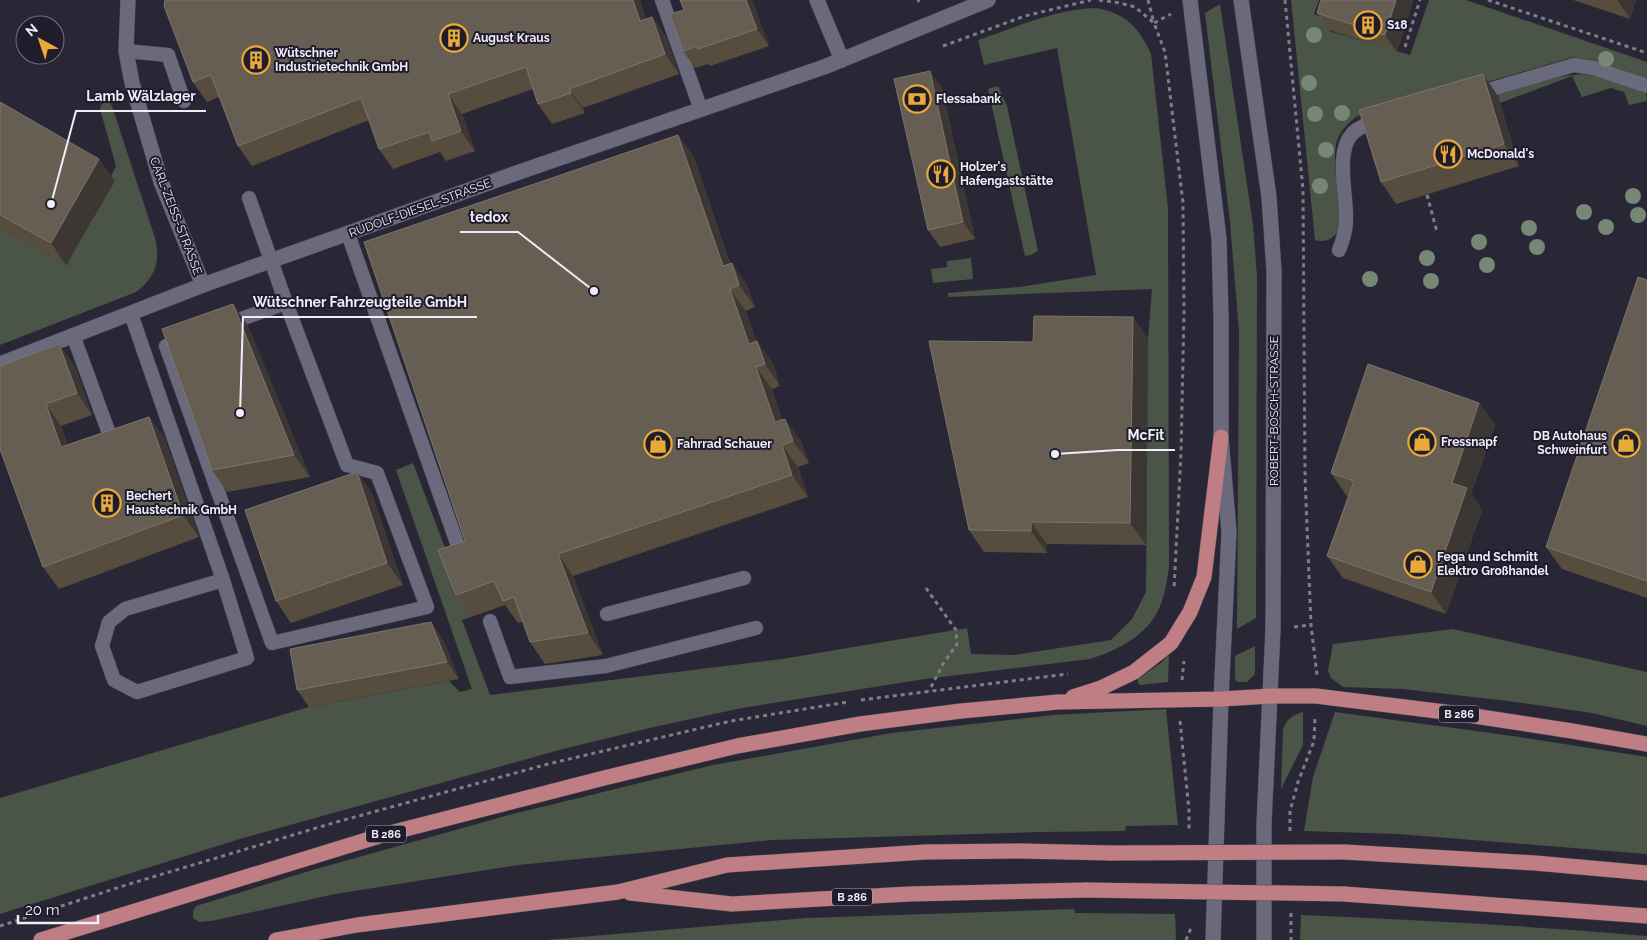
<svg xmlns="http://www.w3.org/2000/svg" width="1647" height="940" font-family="Raleway,sans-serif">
  <rect width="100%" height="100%" fill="#292736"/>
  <path fill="#4a5547" d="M 1291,0 L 1319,0 L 1314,14 L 1332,20 L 1329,31 L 1410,55 L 1429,0 L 1466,0 L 1647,62 L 1647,79 L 1573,57 L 1494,80 L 1357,116 C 1347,124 1339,132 1336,144 C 1332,170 1342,197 1340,223 C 1339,236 1327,244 1315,240 Z
    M 1220,4 L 1253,225 L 1257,276 L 1256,618 L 1237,629 L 1239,332 L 1230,222 L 1205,13 Z
    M 1096,8 C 1125,13 1139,27 1151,54 L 1168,208 L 1169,567 C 1167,578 1166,588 1163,598 C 1153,633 1121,649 1090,659 L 925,679 L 742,708 L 654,727 L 563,749 L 243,838 L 0,914 L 0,798 L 309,707 L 449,681 L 460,692 L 472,689 L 396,470 L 413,463 L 471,617 L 462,620 L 490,695 L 782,659 L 967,628 L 971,654 L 1015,655 L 1111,640 L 1132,619 L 1146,592 L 1148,339 L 1152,289 L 948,297 L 948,293 L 1019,287 L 1096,275 L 1057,48 L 984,65 L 978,40 C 1017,27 1055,9 1096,8 Z
    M 1582,74 L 1601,77 L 1646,93 L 1647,101 L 1629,105 L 1624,92 L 1611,88 L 1582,97 L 1572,76 L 1500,103 L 1498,95 L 1549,78 Z
    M 998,86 L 1007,106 L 1038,251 L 1031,255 L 1025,256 L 988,89 Z
    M 106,102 L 109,102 L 112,106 L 155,238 C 161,261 155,278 136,292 L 0,345 L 0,228 L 67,265 L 116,166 L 100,109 L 101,105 Z
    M 971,258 L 973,279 L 933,283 L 931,269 L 947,267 L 947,261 Z
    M 1453,629 L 1647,672 L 1647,726 L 1592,713 L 1508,701 L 1403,689 L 1343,687 L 1331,678 L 1328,671 L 1333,644 Z
    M 1255,646 L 1255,674 L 1247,682 L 1237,682 L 1235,678 L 1235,656 Z
    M 1169,654 L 1168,682 L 1140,685 L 1138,683 L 1138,679 L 1162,662 Z
    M 1166,709 L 1178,825 L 1126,826 L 1125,831 L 1039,832 L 772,840 L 518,865 L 335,894 L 211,921 L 199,922 L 193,918 L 193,911 L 196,906 L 309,871 L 509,815 L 713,765 L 892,733 L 1053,715 Z
    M 1303,712 L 1303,745 L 1281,789 L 1283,730 C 1286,719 1293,715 1303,712 Z
    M 1335,712 L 1520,737 L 1647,757 L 1647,854 L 1398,834 L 1304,831 L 1313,777 Z
    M 1074,909 L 1075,913 L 1175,914 L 1176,938 L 1175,940 L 545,940 L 807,918 Z
    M 1301,915 C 1416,920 1532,926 1647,936 L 1647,940 L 1300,940 Z"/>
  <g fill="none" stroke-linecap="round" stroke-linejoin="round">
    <g stroke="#474452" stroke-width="15">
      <path id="service" d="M 662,0 L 701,110
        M 126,51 L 168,55 L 184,101
        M 1475,94 L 1574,65 L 1593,68 L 1647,86
        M 348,234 L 458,546
        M 1339,250 C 1343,240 1346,231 1346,220 C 1347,196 1335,152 1352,134 C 1359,126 1370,124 1380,121
        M 131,314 L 223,580 L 247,658 L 137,692 L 114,680 L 102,646 L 109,622 L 125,609 L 223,580
        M 227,324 L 286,303
        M 73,335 L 114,447
        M 185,339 L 166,346 L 272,643 L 427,607 L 377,473 L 347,465 L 286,303 L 249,198
        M 607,614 L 744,578
        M 490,621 L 510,677 L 606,666 L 756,628"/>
    </g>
    <g stroke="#474452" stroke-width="16">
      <path id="minor" d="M 128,0 L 126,51 L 132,83 L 161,182 L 203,285
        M 817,0 L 842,60
        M 0,364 L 203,285 L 525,170 L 824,67 L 988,0"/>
    </g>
    <g stroke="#474452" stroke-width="16">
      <path id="tertiary" d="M 1190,0 L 1219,239 L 1221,317 L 1221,437 L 1229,532 L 1221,699 L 1213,940
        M 1241,0 L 1269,197 L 1274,271 L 1273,629 L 1264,824 L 1264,940"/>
    </g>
    <g stroke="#474452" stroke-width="16">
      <path id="trunk" d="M 1073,697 L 1101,688 L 1134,672 L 1171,643 L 1190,612 L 1204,577 L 1221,437
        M 1344,852 L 1535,863 L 1647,873
        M 630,893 L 732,904 L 909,894 L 1087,890
        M 1344,894 L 1647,916
        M 41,940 L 386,834 L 604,778 L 737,746 L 860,724 L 961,711 L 1058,702 L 1221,699 L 1271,696 L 1316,696 L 1461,714 L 1572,731 L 1647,744
        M 276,940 L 357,925 L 618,892 L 727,865 L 925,852 L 1020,851 L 1111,853"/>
    </g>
    <path stroke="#7e7d8a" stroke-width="3" stroke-dasharray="4 4" stroke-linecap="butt" d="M 1099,0 L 1120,3 L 1135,7 L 1154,23 L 1165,52 L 1183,203 L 1184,312 L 1181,453 L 1174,589
      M 1148,0 L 1154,23 L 1171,14
      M 1285,0 L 1303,190 L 1305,477 L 1311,625 L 1317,675
      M 1488,0 L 1647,53
      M 917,1 L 920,0
      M 943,46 L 1025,16 L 1091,0
      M 1405,47 L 1420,0
      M 1427,195 L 1437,232
      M 926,588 L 956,630 L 957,644 L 943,664 L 929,691
      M 1294,627 L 1311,625
      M 1182,680 L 1184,661
      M 861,700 L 1068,674
      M 1180,721 L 1189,810 L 1189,832
      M 1290,831 L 1290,811 L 1298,782 L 1314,741 L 1315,717
      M 1291,913 L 1291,940
      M 0,926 L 126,885 L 333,823 L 548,764 L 731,721 L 848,702
      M 1186,940 L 1191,928"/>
    <use href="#service" stroke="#6b697c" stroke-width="14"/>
    <use href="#minor" stroke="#6b697c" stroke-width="15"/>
    <use href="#tertiary" stroke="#6b697c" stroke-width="15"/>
    <use href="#trunk" stroke="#be7e83" stroke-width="15"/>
    <g stroke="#474452" stroke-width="16" stroke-linecap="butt">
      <path id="trunk-bridge" d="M 1111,853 L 1344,852
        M 1087,890 L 1344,894"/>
    </g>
    <use href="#trunk-bridge" stroke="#be7e83" stroke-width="15"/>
  </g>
  <g fill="#768775">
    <circle cx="1314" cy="35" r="8"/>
    <circle cx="1606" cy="59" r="8"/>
    <circle cx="1309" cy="83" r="8"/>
    <circle cx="1342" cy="113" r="8"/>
    <circle cx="1315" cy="114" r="8"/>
    <circle cx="1326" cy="150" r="8"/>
    <circle cx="1320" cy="186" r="8"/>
    <circle cx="1633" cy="196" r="8"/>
    <circle cx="1584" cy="212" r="8"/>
    <circle cx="1638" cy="215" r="8"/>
    <circle cx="1606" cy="227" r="8"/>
    <circle cx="1529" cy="228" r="8"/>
    <circle cx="1479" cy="242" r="8"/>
    <circle cx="1537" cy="247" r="8"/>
    <circle cx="1427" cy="258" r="8"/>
    <circle cx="1487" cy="265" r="8"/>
    <circle cx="1370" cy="279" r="8"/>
    <circle cx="1431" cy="281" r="8"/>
  </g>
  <path fill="#564d3f" d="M 165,0 L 640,0 L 646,19 L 652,17 L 666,37 L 679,74 L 583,108 L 585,113 L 552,124 L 538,104 L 533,89 L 462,114 L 475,151 L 446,161 L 440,152 L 393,169 L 379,149 L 369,120 L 252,166 L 238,146 L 219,97 L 207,102 L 193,82 Z
    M 680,0 L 752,0 L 769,46 L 710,66 L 708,64 L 695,68 L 683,51 L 684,10 Z
    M 1321,0 L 1413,0 L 1413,1 L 1397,52 L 1329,30 L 1317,13 Z
    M 1573,0 L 1636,0 L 1630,19 Z
    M 942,88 L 975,239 L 940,247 L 928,230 Z
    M 1498,96 L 1519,166 L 1396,204 L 1381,182 Z
    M 0,102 L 115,181 L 66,265 L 0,228 Z
    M 678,135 L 694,157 L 730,264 L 747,285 L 755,307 L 746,311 L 756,341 L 773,363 L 780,386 L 772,389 L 782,420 L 801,441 L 809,463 L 798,467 L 808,497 L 573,576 L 603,655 L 545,664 L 530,642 L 523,622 L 518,623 L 505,605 L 471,617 L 456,595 L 465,541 Z
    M 1647,280 L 1647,598 L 1562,569 L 1546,547 Z
    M 233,304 L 248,326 L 310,477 L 227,492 L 212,470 Z
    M 1133,317 L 1148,339 L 1146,545 L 1047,544 L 1047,553 L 984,552 L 969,530 L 1033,342 Z
    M 75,366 L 92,415 L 61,426 L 68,445 L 149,417 L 165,439 L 199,537 L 59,589 L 43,567 L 0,449 Z
    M 1479,403 L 1495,425 L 1471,494 L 1482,510 L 1446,614 L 1343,578 L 1327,556 L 1348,496 L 1346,495 L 1331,473 Z
    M 357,472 L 372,494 L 403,585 L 291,623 L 276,601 Z
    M 431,622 L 443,640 L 459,679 L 309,707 L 297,690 Z"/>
  <path fill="#3d3733" d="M 633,0 L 640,0 L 654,41 L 640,21 Z
    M 746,0 L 752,0 L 769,46 L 757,29 Z
    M 1396,0 L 1413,0 L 1413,1 L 1397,52 L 1385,35 Z
    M 1617,0 L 1636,0 L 1630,19 Z
    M 652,17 L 666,37 L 679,74 L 665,54 Z
    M 930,71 L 942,88 L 975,239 L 963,222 Z
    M 1483,74 L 1498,96 L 1519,166 L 1504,144 Z
    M 569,89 L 583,108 L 585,113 L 571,93 Z
    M 448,94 L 462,114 L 475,151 L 461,131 Z
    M 678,135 L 694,157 L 737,286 L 723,266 Z
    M 99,159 L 115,181 L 66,265 L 51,243 Z
    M 732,263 L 747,285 L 755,307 L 739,285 Z
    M 730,289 L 746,311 L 764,366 L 749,344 Z
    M 233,304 L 248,326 L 310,477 L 294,455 Z
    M 1133,317 L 1148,339 L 1146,545 L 1130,523 Z
    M 757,341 L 773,363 L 780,386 L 765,364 Z
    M 59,344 L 75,366 L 92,415 L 77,393 Z
    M 756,367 L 772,389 L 790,442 L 775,422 Z
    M 1479,403 L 1495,425 L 1471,494 L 1482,510 L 1446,614 L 1431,592 L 1452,483 Z
    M 46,404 L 61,426 L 77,469 L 61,447 Z
    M 149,417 L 165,439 L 199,537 L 183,515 Z
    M 785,419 L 801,441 L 809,463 L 793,441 Z
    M 782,445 L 798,467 L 808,497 L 792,475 Z
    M 357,472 L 372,494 L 403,585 L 387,563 Z
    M 1031,522 L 1047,544 L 1047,553 L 1031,531 Z
    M 558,554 L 573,576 L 603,655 L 588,633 Z
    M 431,622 L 443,640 L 459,679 L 447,662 Z"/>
  <path fill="#675e53" stroke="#7c756d" d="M 165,0 L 633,0 L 640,21 L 652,17 L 665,54 L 569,89 L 571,93 L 538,104 L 526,67 L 448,94 L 461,131 L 432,141 L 429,132 L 379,149 L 361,98 L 238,146 L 211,75 L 193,82 L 164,6 Z
    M 680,0 L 746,0 L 757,29 L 698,49 L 697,46 L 683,51 L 670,14 L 684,10 Z
    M 1321,0 L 1396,0 L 1385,35 L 1317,13 Z
    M 930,71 L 963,222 L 928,230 L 894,79 Z
    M 1483,74 L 1504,144 L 1381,182 L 1359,110 Z
    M 0,102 L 99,159 L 51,243 L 0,215 Z
    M 678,135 L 723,266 L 732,263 L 739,285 L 730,289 L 749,344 L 757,341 L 765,364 L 756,367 L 775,422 L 785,419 L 793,441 L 782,445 L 792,475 L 558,554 L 588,633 L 530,642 L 514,597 L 503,601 L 494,581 L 456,595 L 438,550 L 465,541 L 364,242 Z
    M 1638,277 L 1647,280 L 1647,581 L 1546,547 Z
    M 233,304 L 294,455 L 212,470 L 162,329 Z
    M 1034,316 L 1133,317 L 1130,523 L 1031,522 L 1031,531 L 969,530 L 929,341 L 1033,342 Z
    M 59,344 L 77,393 L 46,404 L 61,447 L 149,417 L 183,515 L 43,567 L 0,449 L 0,366 Z
    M 1368,364 L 1479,403 L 1452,483 L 1467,488 L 1431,592 L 1327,556 L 1354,481 L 1331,473 Z
    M 357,472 L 387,563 L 276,601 L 245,510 Z
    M 431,622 L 447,662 L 297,690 L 290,649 Z"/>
  <defs>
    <g id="building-ring" transform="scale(1.4375)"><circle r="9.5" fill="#1f1d2c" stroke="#eaaa38" stroke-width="1.5"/><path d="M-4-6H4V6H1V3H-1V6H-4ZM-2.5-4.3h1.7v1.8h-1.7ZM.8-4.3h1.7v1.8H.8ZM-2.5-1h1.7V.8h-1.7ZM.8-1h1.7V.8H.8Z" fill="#eaaa38"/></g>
    <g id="bank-ring" transform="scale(1.4375)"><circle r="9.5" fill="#1f1d2c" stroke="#eaaa38" stroke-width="1.5"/><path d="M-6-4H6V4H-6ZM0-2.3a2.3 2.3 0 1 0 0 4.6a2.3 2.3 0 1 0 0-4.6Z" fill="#eaaa38"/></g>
    <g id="restaurant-ring" transform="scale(1.4375)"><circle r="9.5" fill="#1f1d2c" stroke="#eaaa38" stroke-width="1.5"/><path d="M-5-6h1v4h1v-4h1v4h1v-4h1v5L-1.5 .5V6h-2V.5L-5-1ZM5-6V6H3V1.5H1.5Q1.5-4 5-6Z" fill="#eaaa38"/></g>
    <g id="shop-ring" transform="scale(1.4375)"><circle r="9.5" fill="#1f1d2c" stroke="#eaaa38" stroke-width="1.5"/><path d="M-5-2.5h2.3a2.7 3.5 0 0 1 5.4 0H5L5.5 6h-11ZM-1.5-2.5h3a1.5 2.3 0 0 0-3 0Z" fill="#eaaa38"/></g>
  </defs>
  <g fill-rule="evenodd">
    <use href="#building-ring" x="1368" y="25"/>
    <use href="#building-ring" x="454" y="38"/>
    <use href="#building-ring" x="256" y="60"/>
    <use href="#bank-ring" x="917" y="99"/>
    <use href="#restaurant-ring" x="1448" y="154"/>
    <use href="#restaurant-ring" x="941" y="174"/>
    <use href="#shop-ring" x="1422" y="442"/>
    <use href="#shop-ring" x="1626" y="443"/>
    <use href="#shop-ring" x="658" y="444"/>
    <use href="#building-ring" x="107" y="503"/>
    <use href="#shop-ring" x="1418" y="564"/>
  </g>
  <g text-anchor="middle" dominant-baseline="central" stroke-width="4" stroke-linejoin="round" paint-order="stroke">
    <g fill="#1f1d2c" stroke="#b0afbb" stroke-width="1">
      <rect x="1439" y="705.5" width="40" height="17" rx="4"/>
      <rect x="366" y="825.5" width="40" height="17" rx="4"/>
      <rect x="832" y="888.5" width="40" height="17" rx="4"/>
    </g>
    <g font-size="11" font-weight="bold" fill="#eeedf8">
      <text x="1459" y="714">B 286</text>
      <text x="386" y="834">B 286</text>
      <text x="852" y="897">B 286</text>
    </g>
    <g font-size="12" font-weight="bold" fill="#eeedf8" stroke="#1f1d2c" text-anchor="start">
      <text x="1387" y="25">S18</text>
      <text x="473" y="38">August Kraus</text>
      <text x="275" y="53">Wütschner<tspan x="275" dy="14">Industrietechnik GmbH</tspan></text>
      <text x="936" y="99">Flessabank</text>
      <text x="1467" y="154">McDonald's</text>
      <text x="960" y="167">Holzer's<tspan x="960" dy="14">Hafengaststätte</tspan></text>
      <text x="1607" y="436" text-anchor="end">DB Autohaus<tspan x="1607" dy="14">Schweinfurt</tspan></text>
      <text x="1441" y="442">Fressnapf</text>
      <text x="677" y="444">Fahrrad Schauer</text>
      <text x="126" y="496">Bechert<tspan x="126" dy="14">Haustechnik GmbH</tspan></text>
      <text x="1437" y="557">Fega und Schmitt<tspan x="1437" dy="14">Elektro Großhandel</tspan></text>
    </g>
    <g font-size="12" fill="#eeedf8" stroke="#1f1d2c">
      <text transform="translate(420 208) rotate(-20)">RUDOLF-DIESEL-STRASSE</text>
      <text transform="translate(176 216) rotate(69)">CARL-ZEISS-STRASSE</text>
      <text transform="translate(1274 411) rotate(-90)">ROBERT-BOSCH-STRASSE</text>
    </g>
  </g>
  <path fill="none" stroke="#eeedf8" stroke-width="2" d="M51 204L76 111H206M594 291L518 232H460M240 413L243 317H477M1055 454L1118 450H1175"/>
  <g fill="#eeedf8" stroke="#1f1d2c" stroke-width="2">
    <circle cx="51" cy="204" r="5"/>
    <circle cx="594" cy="291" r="5"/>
    <circle cx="240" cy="413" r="5"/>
    <circle cx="1055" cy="454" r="5"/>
  </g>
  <g font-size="14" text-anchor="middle" font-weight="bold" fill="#eeedf8" stroke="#1f1d2c" stroke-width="4" stroke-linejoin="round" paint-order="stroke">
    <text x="141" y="101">Lamb Wälzlager</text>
    <text x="489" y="222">tedox</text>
    <text x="360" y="307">Wütschner Fahrzeugteile GmbH</text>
    <text x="1146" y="440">McFit</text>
  </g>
  <g transform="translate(40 40) rotate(320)"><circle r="24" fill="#1f1d2c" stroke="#72707e"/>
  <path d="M0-4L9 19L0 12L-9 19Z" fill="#eaaa38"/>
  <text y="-8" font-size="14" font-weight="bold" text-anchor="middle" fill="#eeedf8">N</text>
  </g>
  <path d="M18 915v8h80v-8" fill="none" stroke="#eeedf8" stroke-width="2.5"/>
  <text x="25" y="915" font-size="15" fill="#eeedf8" stroke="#1f1d2c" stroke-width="4" paint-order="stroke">20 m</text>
</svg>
